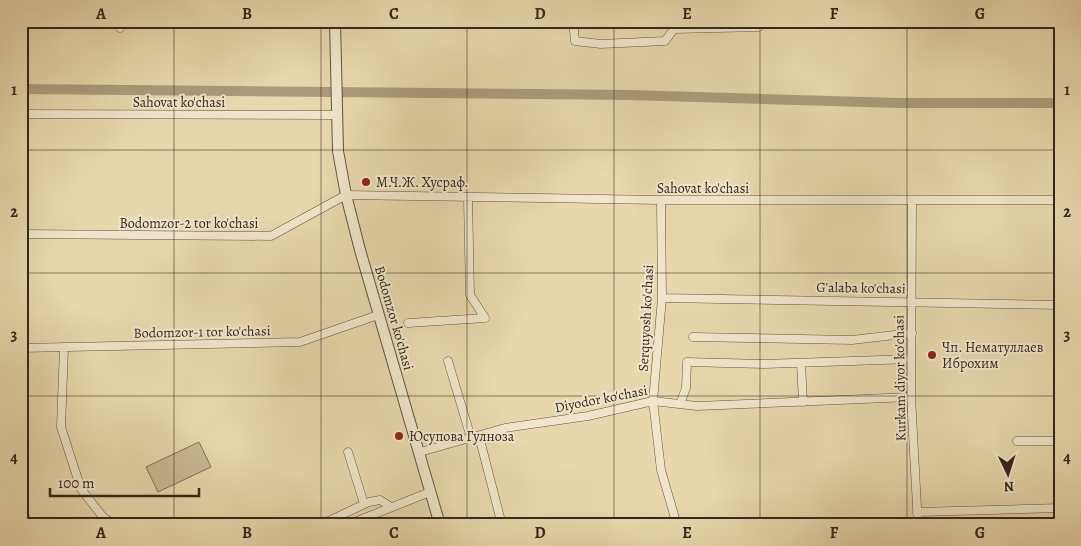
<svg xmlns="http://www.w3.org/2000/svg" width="1081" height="546" font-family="Alegreya,serif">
  <rect width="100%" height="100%" fill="#e8d7ad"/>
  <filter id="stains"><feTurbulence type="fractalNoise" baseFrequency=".004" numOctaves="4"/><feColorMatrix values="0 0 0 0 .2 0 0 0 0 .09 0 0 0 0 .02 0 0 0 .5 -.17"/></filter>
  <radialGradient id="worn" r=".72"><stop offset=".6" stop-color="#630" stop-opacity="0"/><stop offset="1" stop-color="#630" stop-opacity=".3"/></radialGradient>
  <path fill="#cab995" stroke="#807059" d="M 199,442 L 211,467 L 158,492 L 146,467 Z"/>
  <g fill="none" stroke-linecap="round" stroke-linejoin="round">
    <path stroke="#ab9b7c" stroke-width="10" d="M 21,89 L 629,95 L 899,103 L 1060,103"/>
    <g stroke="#625241" stroke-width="9">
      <path id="minor" d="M 120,21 L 120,28
        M 573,21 L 575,41 L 601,44 L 665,41 L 674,29
        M 674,29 L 759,27 L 762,21
        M 21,114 L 336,115
        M 468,198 L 470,295 L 485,318
        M 661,200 L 662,298 L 653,401 L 661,470 L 677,525
        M 912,201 L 911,397 L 918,525
        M 21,234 L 271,236 L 346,195 L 661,200 L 1060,200
        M 662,298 L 1060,305
        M 408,323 L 485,318
        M 693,337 L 852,340 L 912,333
        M 64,347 L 61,427 L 81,489 L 103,517 L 115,525
        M 21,348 L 300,342 L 378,315
        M 448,361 L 471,438
        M 801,363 L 803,402
        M 680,404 L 686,388 L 687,362 L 764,364 L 911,359
        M 479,436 L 502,525
        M 1017,441 L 1060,441
        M 348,452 L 364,504
        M 420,452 L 505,428 L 588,416 L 653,401 L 697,406 L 911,397
        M 21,511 L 31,525
        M 917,512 L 1060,508
        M 320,525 L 369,502 L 380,500 L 391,507
        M 347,525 L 430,492"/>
    </g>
    <g stroke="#625241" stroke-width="12">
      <path id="tertiary" d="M 335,21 L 338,151 L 346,195 L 360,250 L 440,525"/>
    </g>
    <use href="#minor" stroke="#f0e5ca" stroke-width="8"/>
    <use href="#tertiary" stroke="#f0e5ca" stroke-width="10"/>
  </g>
  <path fill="none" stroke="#36261d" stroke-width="1" stroke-opacity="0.55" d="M 174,21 L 174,525M 321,21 L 321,525M 467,21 L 467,525M 614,21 L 614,525M 760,21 L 760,525M 907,21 L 907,525M 21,150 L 1060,150M 21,273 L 1060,273M 21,396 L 1060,396"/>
  <g fill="#8f2418" stroke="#f0e5ca" stroke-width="2">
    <circle cx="366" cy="182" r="5"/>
    <circle cx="932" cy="355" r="5"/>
    <circle cx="399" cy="436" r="5"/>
  </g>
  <g text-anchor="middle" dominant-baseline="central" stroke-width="4" stroke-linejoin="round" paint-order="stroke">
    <g font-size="14" fill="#36261d" stroke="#f0e5ca">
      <text x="179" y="102">Sahovat ko'chasi</text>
      <text x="703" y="188">Sahovat ko'chasi</text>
      <text x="189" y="223">Bodomzor-2 tor ko'chasi</text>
      <text transform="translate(861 288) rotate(1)">G'alaba ko'chasi</text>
      <text transform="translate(394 318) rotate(74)">Bodomzor ko'chasi</text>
      <text transform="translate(646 318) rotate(-87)">Serquyosh ko'chasi</text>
      <text transform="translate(202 332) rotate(-1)">Bodomzor-1 tor ko'chasi</text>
      <text transform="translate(900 378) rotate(-91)">Kurkam diyor ko'chasi</text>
      <text transform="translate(601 399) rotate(-11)">Diyodor ko'chasi</text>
    </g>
    <g font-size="14" fill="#36261d" stroke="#f0e5ca" text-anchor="start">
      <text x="376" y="182">М.Ч.Ж. Хусраф.</text>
      <text x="942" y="347">Чп. Нематуллаев<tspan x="942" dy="16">Иброхим</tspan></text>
      <text x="409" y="436">Юсупова Гулноза</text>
    </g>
  </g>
  <rect width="1081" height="546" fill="none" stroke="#e8d7ad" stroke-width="55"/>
  <g transform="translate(1008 474) rotate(176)" stroke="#f0e5ca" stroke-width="4" paint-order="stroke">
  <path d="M0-4L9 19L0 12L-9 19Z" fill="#36261d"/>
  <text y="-8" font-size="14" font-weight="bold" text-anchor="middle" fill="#36261d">N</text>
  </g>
  <path d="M50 488v8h149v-8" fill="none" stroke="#36261d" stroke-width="2.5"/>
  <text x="58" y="488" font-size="15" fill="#36261d" stroke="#f0e5ca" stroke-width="4" paint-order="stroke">100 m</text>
  <rect x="28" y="28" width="1026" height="490" fill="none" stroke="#36261d" stroke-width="2"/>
  <g font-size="16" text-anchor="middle" font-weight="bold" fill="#36261d">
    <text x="101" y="19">A</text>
    <text x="247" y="19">B</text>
    <text x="394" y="19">C</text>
    <text x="540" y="19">D</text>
    <text x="687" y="19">E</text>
    <text x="834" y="19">F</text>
    <text x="980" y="19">G</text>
    <text x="14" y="95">1</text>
    <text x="1067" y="95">1</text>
    <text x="14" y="217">2</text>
    <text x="1067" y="217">2</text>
    <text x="14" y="340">3</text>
    <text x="1067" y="340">3</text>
    <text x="14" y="463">4</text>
    <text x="1067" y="463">4</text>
    <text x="101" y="538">A</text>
    <text x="247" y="538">B</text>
    <text x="394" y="538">C</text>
    <text x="540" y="538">D</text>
    <text x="687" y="538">E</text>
    <text x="834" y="538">F</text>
    <text x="980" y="538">G</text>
  </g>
  <rect width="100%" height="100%" filter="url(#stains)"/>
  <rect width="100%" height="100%" fill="url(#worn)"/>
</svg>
